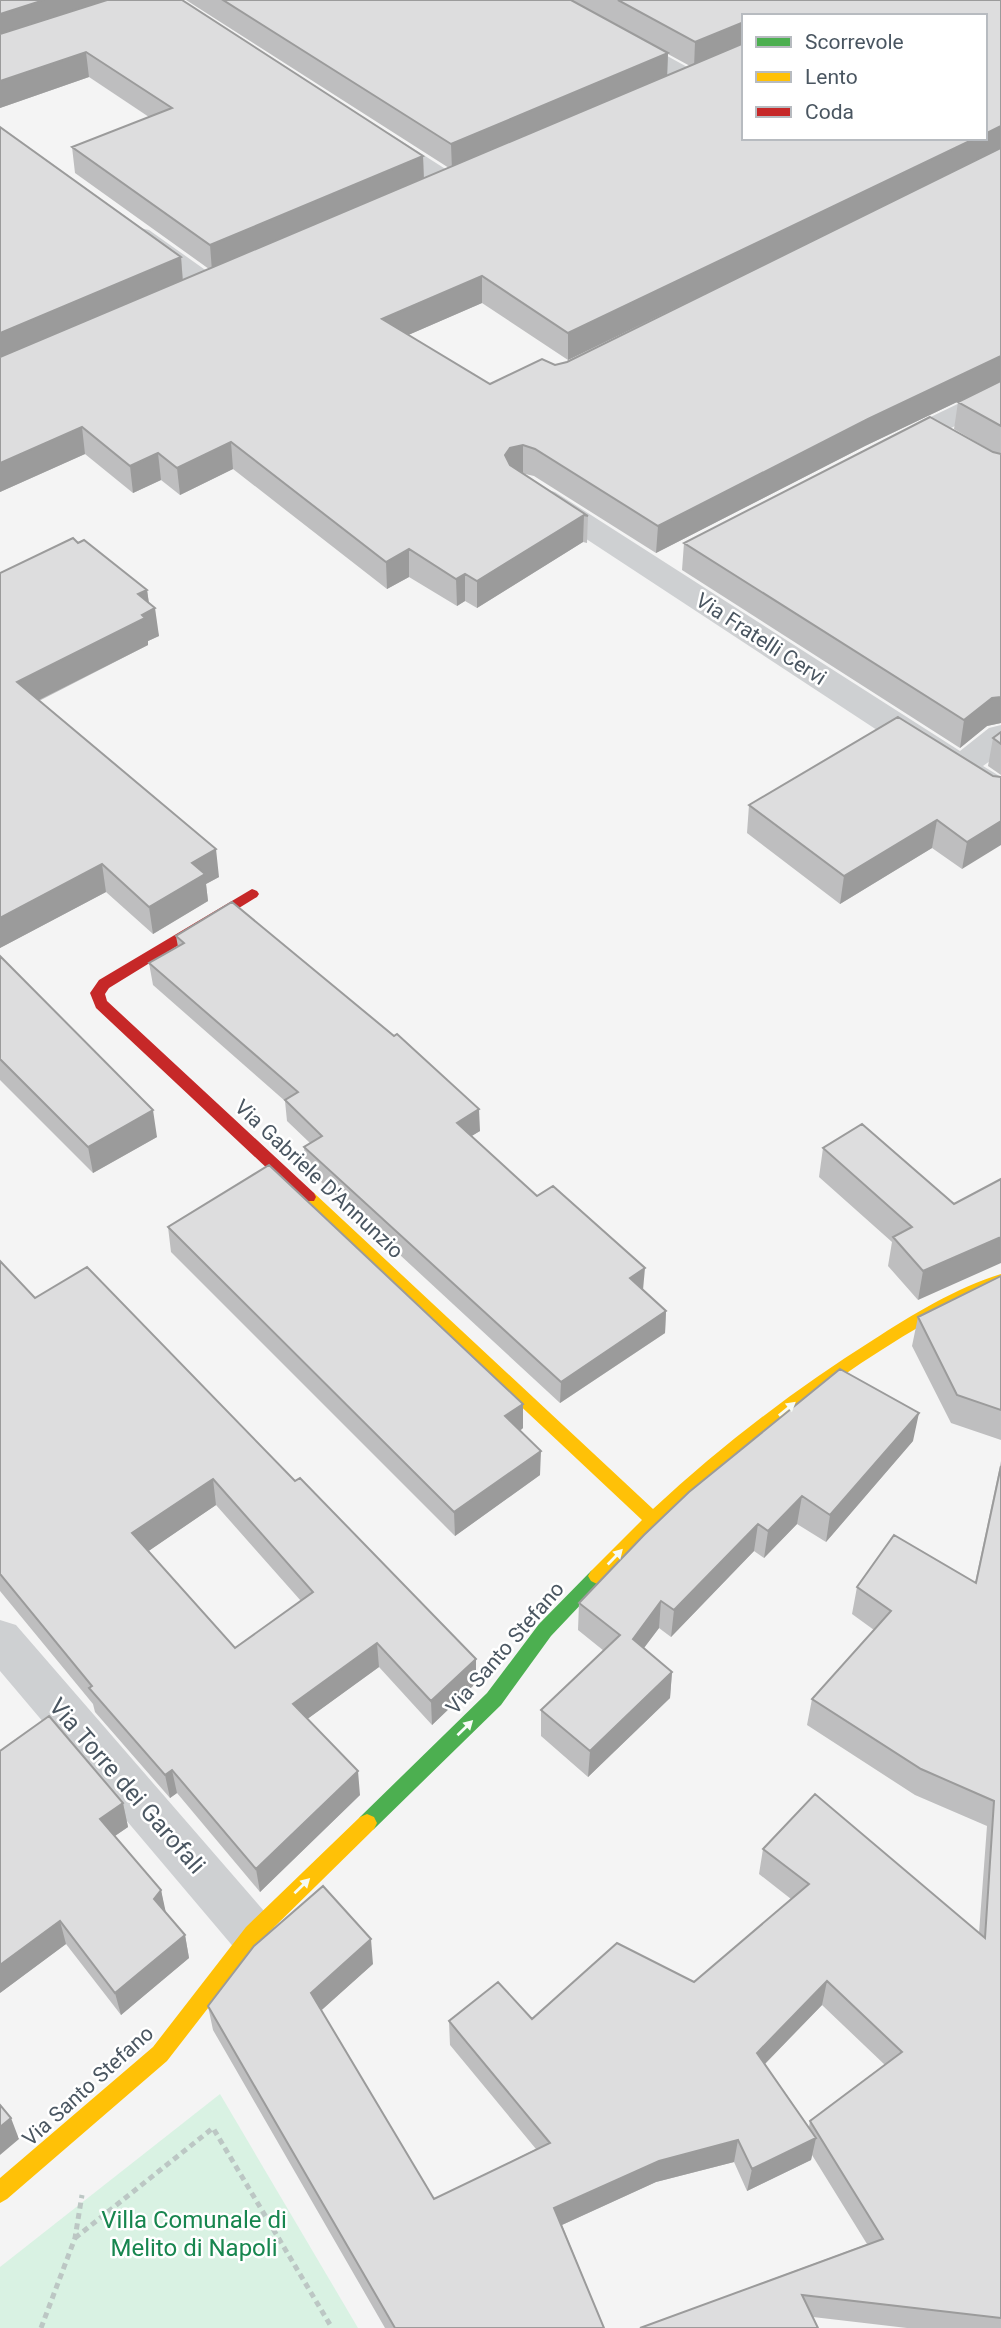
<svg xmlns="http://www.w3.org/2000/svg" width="1001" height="2328" font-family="Roboto,sans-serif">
  <rect width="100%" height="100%" fill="#f4f4f4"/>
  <path fill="#d9f2e3" d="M 220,2094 L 358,2328 L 0,2328 L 0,2267 Z"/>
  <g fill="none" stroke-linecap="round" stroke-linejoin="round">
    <path stroke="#bcc7c4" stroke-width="5" stroke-dasharray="6 4.5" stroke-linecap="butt" d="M 75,2238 L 213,2128 L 332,2328
      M 41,2328 L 75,2238 L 82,2195"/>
    <path fill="#ced0d2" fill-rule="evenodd" d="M 536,0 L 566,0 L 698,73 L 701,78 L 698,83 L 689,85 L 680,83 L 540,5 Z
      M 380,130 L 389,133 L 458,177 L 462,183 L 458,189 L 449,191 L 440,189 L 371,143 L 367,138 L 371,133 Z
      M 140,228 L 149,230 L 218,279 L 222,285 L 218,291 L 208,293 L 198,291 L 131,242 L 127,236 L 131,230 Z
      M 1001,383 L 1001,403 L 903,452 L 893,455 L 883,452 L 878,446 L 883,440 Z
      M 544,489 L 555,492 L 960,751 L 989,728 L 1001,725 L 1001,753 L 983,766 L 1001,777 L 1001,804 L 989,801 L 947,776 L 533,504 L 529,498 L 533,492 Z
      M 0,1620 L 16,1625 L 270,1918 L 277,1934 L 270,1950 L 253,1957 L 236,1950 L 0,1671 Z"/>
    <path fill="#4caf50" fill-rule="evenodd" d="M 597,1568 L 603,1571 L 606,1576 L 603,1581 L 551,1636 L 501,1705 L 374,1829 L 367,1832 L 360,1829 L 357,1823 L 360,1817 L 487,1693 L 539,1624 L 591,1571 Z"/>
    <path fill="#ffc107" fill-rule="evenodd" d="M 308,1191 L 314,1193 L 653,1509 C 721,1446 795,1389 873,1340 C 913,1314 956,1288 1001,1274 L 1001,1287 C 975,1299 949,1310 924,1324 C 805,1393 699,1484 603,1581 L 597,1584 L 591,1581 L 588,1576 L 591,1571 L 642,1520 L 302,1201 L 300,1197 L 302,1193 Z
      M 367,1814 L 374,1817 L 377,1823 L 374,1829 L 260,1941 L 167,2061 L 7,2199 L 0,2203 L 0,2178 L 153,2047 L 246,1927 L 360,1817 Z"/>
    <path fill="#c62828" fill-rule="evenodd" d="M 252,889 L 257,891 L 259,894 L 257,897 L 109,988 L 105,994 L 107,1001 L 314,1193 L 316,1197 L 314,1201 L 302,1201 L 96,1008 L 90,993 L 99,980 Z"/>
  </g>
  <path fill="#bebebf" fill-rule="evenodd" d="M 0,0 L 423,156 L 424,178 L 449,168 L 186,0 L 1001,0 L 1001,381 L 865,446 L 656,553 L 534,476 L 521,473 L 588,516 L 587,543 L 583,542 L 477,608 L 465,601 L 457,606 L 409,577 L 387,589 L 233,469 L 180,495 L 161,480 L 133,493 L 85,454 L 0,492 L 0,127 L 181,257 L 183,280 L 209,269 L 75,173 L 72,147 L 149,117 L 89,77 L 0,108 ZM 744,16 L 985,16 L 744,138 ZM 668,54 L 690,66 L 667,76 ZM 699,296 L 567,362 L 490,384 L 408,335 L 482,303 L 568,360 Z
    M 1001,381 L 1001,723 L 987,726 L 960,748 L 682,570 L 684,543 L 993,452 L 995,453 L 954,429 L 958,402 Z
    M 0,573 L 147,590 L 149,603 L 159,636 L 148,641 L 148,645 L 39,701 L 219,877 L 206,884 L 208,901 L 153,934 L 106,892 L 0,948 Z
    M 1001,732 L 1001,775 L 988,766 L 993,738 Z
    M 993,776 L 962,869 L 932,848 L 840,904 L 747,833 L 749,805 Z
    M 176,936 L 480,1131 L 471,1136 L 537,1196 L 643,1290 L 666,1311 L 665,1333 L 560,1403 L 306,1168 L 304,1147 L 310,1143 L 287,1121 L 285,1101 L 153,985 L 149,963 L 178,947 Z
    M 0,956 L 157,1137 L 93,1173 L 0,1080 Z
    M 823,1148 L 954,1204 L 918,1300 L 888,1266 L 892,1242 L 819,1177 Z
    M 168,1227 L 523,1404 L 523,1428 L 520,1431 L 540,1475 L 455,1536 L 171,1252 Z
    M 0,1261 L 35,1298 L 295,1481 L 476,1659 L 476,1683 L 432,1725 L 379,1667 L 307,1719 L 360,1795 L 260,1892 L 177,1793 L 170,1798 L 95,1712 L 93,1704 L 0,1591 ZM 216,1505 L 301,1601 L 235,1648 L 148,1551 Z
    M 1001,1276 L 1001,1440 L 951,1423 L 912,1346 L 918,1317 Z
    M 913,1441 L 826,1542 L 797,1524 L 764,1558 L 754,1551 L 671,1637 L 659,1628 L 644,1648 L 672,1672 L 670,1698 L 588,1777 L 541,1736 L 541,1710 L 604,1651 L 578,1630 L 579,1603 Z
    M 1001,1461 L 1001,2328 L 907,2328 L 813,2317 L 640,2328 L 867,2244 L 812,2155 L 811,2160 L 747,2191 L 734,2162 L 656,2182 L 562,2225 L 604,2328 L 385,2328 L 213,2030 L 208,2006 L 373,1964 L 321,2010 L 434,2199 L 536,2149 L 450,2045 L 449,2021 L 532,2019 L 694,1982 L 791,1899 L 759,1874 L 763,1849 L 979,1933 L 987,1826 L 915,1795 L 807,1725 L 812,1699 L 874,1630 L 852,1614 L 857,1587 L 975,1583 ZM 822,2005 L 885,2065 L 810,2121 L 809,2127 L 765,2064 Z
    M 123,1803 L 128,1827 L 115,1836 L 161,1890 L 165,1912 L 185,1935 L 189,1958 L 121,2015 L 66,1944 L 0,1993 Z"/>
  <path fill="#9b9b9b" d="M 44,0 L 123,0 L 0,41 L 0,14 Z
    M 744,22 L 743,47 L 694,68 L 695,42 Z
    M 86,52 L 89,77 L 0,108 L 0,81 Z
    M 668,53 L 667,79 L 452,170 L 451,144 Z
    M 1001,126 L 1001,150 L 568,360 L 568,333 L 976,138 L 985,138 L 985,134 Z
    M 423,156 L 424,182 L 212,271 L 210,245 Z
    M 181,257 L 183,284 L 0,361 L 0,333 Z
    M 482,276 L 482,303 L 383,346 L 382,319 Z
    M 1001,356 L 1001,381 L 865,446 L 656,553 L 658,526 L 868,419 Z
    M 82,427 L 85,454 L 0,492 L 0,463 Z
    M 231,442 L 233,469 L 180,495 L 177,468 Z
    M 523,445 L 523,472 L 510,475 L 505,455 L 510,448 Z
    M 158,453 L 161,480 L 133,493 L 130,466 Z
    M 584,515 L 583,542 L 477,608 L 477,581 Z
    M 409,549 L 409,577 L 387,589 L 386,562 Z
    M 465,574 L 465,601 L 457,606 L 456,579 Z
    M 147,590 L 150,611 L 155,608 L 159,636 L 148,641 L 148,645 L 21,709 L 17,682 L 138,594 Z
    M 1001,697 L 1001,723 L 987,726 L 960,748 L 964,720 L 992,698 Z
    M 937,820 L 932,848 L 840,904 L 844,876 Z
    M 1001,821 L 1001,845 L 962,869 L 967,842 Z
    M 216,849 L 219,877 L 206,884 L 208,901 L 153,934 L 149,907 L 192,863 Z
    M 102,864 L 106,892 L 0,948 L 0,918 Z
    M 479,1109 L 480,1131 L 457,1145 L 457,1123 Z
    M 153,1110 L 157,1137 L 93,1173 L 88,1147 Z
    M 1001,1237 L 1001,1263 L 918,1300 L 923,1271 Z
    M 645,1268 L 643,1290 L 629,1300 L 630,1278 Z
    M 666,1311 L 665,1333 L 560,1403 L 561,1382 Z
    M 523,1404 L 523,1428 L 505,1441 L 505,1416 Z
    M 919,1413 L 913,1441 L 826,1542 L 830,1515 Z
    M 541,1451 L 540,1475 L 455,1536 L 454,1512 Z
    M 213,1479 L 216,1505 L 137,1559 L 132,1533 Z
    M 802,1496 L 797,1524 L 764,1558 L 768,1531 Z
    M 758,1524 L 754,1551 L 671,1637 L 674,1610 Z
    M 661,1601 L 659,1628 L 631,1665 L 633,1639 Z
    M 377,1643 L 379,1667 L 295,1728 L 293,1704 Z
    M 476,1659 L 476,1683 L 432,1725 L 431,1701 Z
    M 672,1672 L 670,1698 L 588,1777 L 590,1751 Z
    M 172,1770 L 177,1793 L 170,1798 L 165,1775 Z
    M 358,1771 L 360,1795 L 260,1892 L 256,1869 Z
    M 123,1803 L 128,1827 L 106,1842 L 100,1819 Z
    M 161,1890 L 166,1913 L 154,1899 Z
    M 60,1921 L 66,1944 L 0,1993 L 0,1965 Z
    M 185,1935 L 189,1958 L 121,2015 L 115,1993 Z
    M 371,1939 L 373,1964 L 314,2017 L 311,1993 Z
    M 827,1981 L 822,2005 L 753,2076 L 757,2053 Z
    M 11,2118 L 19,2139 L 0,2155 L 0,2127 Z
    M 816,2138 L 811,2160 L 747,2191 L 752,2169 Z
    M 738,2140 L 734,2162 L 656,2182 L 553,2229 L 554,2208 L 659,2161 Z"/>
  <path fill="#ddddde" stroke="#9b9b9b" stroke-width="2" fill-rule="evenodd" d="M 0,0 L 44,0 L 0,14 Z
    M 107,0 L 182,0 L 423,156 L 210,245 L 72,147 L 172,108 L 86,52 L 0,81 L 0,34 Z
    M 223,0 L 571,0 L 668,53 L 451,144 Z
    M 618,0 L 1001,0 L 1001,126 L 985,134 L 985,16 L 744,16 L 744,22 L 695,42 Z
    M 744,43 L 744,138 L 976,138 L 568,333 L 482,276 L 382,319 L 490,384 L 542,359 L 555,365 L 567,362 L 1001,148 L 1001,356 L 868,419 L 658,526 L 535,449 L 523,445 L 510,448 L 505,455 L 510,465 L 588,516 L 584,515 L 477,581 L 465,574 L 456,579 L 409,549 L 386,562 L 231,442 L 177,468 L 158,453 L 130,466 L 82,427 L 0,463 L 0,357 Z
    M 0,127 L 181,257 L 0,333 Z
    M 1001,381 L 1001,426 L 958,402 Z
    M 930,417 L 993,452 L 1001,454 L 1001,697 L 992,698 L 964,720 L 684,543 Z
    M 73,538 L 78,543 L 84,540 L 147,590 L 138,594 L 155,608 L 142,615 L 145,618 L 17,682 L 216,849 L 192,863 L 205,874 L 149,907 L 102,864 L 0,918 L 0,573 Z
    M 898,717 L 993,776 L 1001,777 L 1001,821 L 967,842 L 937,820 L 844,876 L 749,805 Z
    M 1001,732 L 1001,744 L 993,738 Z
    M 232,902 L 394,1036 L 397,1034 L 479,1109 L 457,1123 L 537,1196 L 553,1186 L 645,1268 L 630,1278 L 666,1311 L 561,1382 L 304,1147 L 322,1136 L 285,1100 L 298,1092 L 149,963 L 184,943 L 176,936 Z
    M 0,956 L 153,1110 L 88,1147 L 0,1059 Z
    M 862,1124 L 954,1204 L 1001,1179 L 1001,1237 L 923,1271 L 893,1237 L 912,1227 L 823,1148 Z
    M 269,1165 L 523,1404 L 505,1416 L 541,1451 L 454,1512 L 168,1227 Z
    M 0,1261 L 35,1298 L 87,1267 L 295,1481 L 300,1478 L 476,1659 L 431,1701 L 377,1643 L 293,1704 L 358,1771 L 256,1869 L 172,1770 L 165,1775 L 89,1688 L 92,1686 L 0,1574 ZM 213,1479 L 313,1592 L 235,1648 L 132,1533 Z
    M 1001,1276 L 1001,1410 L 957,1395 L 918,1317 Z
    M 840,1369 L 919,1413 L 830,1515 L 802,1496 L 768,1531 L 758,1524 L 674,1610 L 661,1601 L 633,1639 L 672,1672 L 590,1751 L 541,1710 L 620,1635 L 579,1603 L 644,1535 L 689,1492 Z
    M 1001,1466 L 1001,2318 L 802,2295 L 818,2328 L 640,2328 L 883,2239 L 810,2121 L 902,2052 L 827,1981 L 757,2053 L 816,2138 L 752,2169 L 738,2140 L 659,2161 L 554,2208 L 604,2328 L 395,2328 L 208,2006 L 254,1946 L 323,1886 L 371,1939 L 311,1993 L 434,2199 L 550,2143 L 449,2021 L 498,1982 L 532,2019 L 617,1943 L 694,1982 L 809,1884 L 763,1849 L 815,1794 L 985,1938 L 994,1801 L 921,1769 L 812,1699 L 891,1611 L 857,1587 L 894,1535 L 976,1583 Z
    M 49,1716 L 123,1803 L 100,1819 L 161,1890 L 154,1899 L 185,1935 L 115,1993 L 60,1921 L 0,1965 L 0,1751 Z
    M 0,2105 L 11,2118 L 0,2127 Z"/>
  <defs><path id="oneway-solid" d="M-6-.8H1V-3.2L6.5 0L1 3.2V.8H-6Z" transform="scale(1.75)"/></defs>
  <g fill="#f6fbf6">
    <use href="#oneway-solid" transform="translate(787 1409) rotate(-39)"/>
    <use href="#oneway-solid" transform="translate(615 1557) rotate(-46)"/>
    <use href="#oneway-solid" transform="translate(465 1728) rotate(-44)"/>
    <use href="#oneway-solid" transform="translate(302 1886) rotate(-44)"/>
  </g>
  <g text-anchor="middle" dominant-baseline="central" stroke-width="5" stroke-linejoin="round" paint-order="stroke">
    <g font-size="21" fill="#4a5661" stroke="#fff">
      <text transform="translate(761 639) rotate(33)">Via Fratelli Cervi</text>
      <text transform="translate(319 1179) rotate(43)">Via Gabriele D'Annunzio</text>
      <text transform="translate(505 1648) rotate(-49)">Via Santo Stefano</text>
      <text transform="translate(88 2086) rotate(-42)">Via Santo Stefano</text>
    </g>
    <g font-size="24" fill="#4a5661" stroke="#fff">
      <text transform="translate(127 1786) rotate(49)">Via Torre dei Garofali</text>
    </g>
    <g font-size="24" fill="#17864f" stroke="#fff">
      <text x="194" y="2220">Villa Comunale di<tspan x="194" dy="28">Melito di Napoli</tspan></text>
    </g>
  </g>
  <rect x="742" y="14" width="245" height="126" fill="#ffffff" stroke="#b7bbc0" stroke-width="2"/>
  <rect x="756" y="37" width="35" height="10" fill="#4caf50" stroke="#b7bbc0" stroke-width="2"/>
  <text x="805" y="49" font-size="21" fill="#4a5661">Scorrevole</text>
  <rect x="756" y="72" width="35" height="10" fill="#ffc107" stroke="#b7bbc0" stroke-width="2"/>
  <text x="805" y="84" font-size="21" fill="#4a5661">Lento</text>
  <rect x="756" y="107" width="35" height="10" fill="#c62828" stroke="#b7bbc0" stroke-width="2"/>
  <text x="805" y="119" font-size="21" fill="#4a5661">Coda</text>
</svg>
